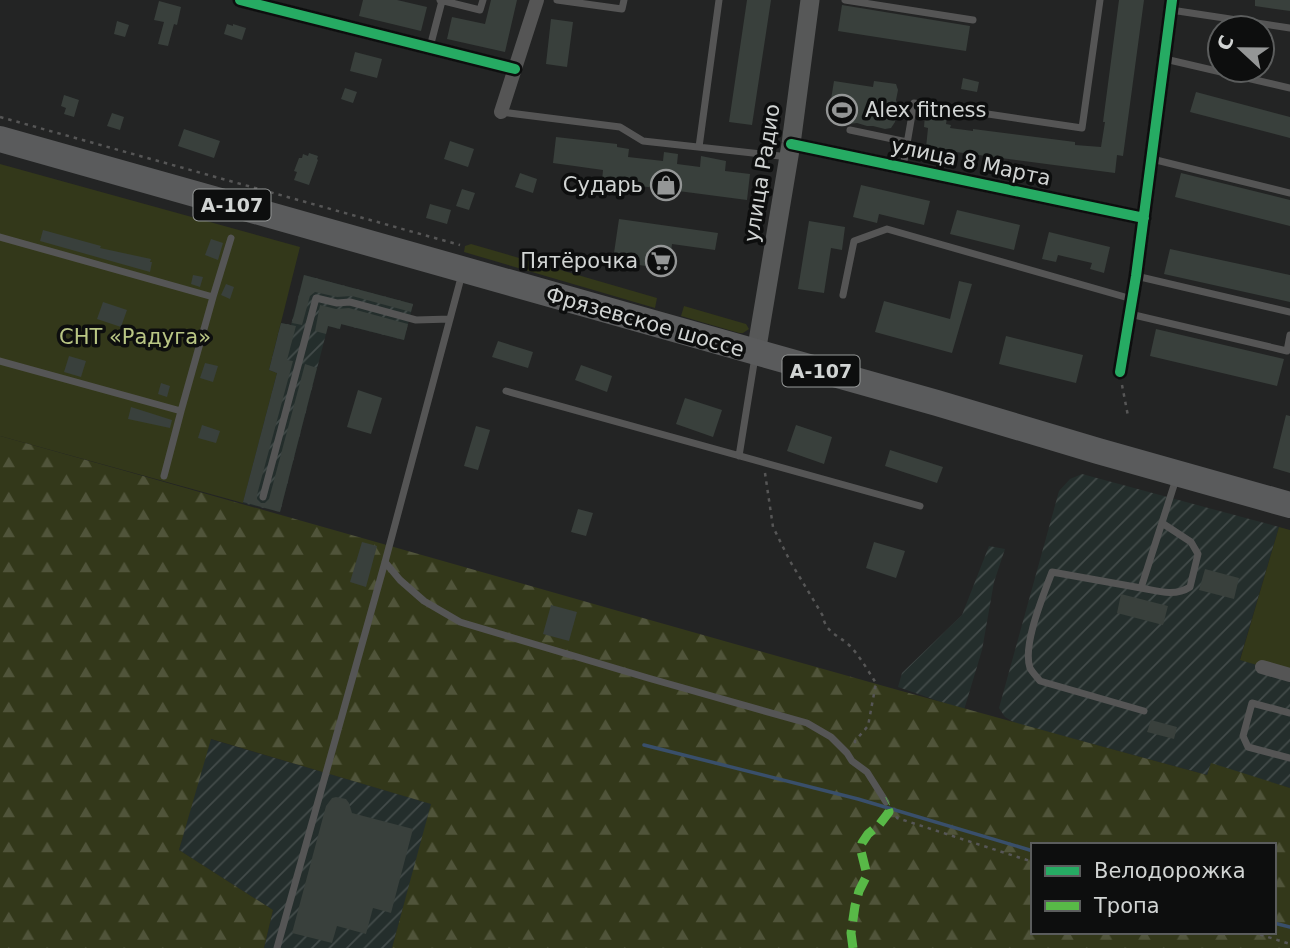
<svg xmlns="http://www.w3.org/2000/svg" width="1290" height="948" font-family="'DejaVu Sans',sans-serif">
  <defs>
    <pattern id="industrial-furrows" width="10" height="10" patternUnits="userSpaceOnUse" patternTransform="scale(1.75)"><rect width="10" height="10" fill="#242e2c"/><path d="M-1 1l2-2M0 10L10 0M9 11l2-2" fill="none" stroke="#434b4a"/></pattern>
    <pattern id="forest-firs" width="22" height="20" patternUnits="userSpaceOnUse" patternTransform="scale(1.75)"><rect width="22" height="20" fill="#33381a"/><path d="M5 1l3.5 6h-7zM16 11l3.5 6h-7z" fill="#50543a"/></pattern>
  </defs>
  <rect width="100%" height="100%" fill="#232424"/>
  <path fill="url(#industrial-furrows)" d="M 304,275 L 413,304 L 404,340 L 341,324 L 340,329 L 328,326 L 280,512 L 243,503 L 277,373 L 269,370 L 281,323 L 291,325 Z
    M 1082,474 L 1279,527 L 1240,659 L 1290,675 L 1290,788 L 1211,764 L 1207,775 L 1015,723 L 1005,717 L 999,708 L 1059,491 L 1070,479 Z
    M 989,546 L 1005,549 L 994,582 L 982,650 L 964,710 L 898,687 L 902,673 L 962,615 Z
    M 210,739 L 432,804 L 392,948 L 264,948 L 273,910 L 179,850 Z"/>
  <path fill="#33381a" d="M 0,164 L 300,247 L 269,370 L 277,373 L 243,503 L 0,436 Z
    M 471,244 L 657,298 L 655,308 L 464,252 L 465,246 Z
    M 684,306 L 746,324 L 749,329 L 743,333 L 739,333 L 681,316 Z
    M 1279,527 L 1290,530 L 1290,675 L 1240,660 Z"/>
  <path fill="url(#forest-firs)" fill-rule="evenodd" d="M 0,436 C 403,548 803,666 1207,775 L 1211,763 L 1290,788 L 1290,948 L 392,948 L 431,804 L 211,739 L 179,850 L 273,910 L 264,948 L 0,948 ZM 1033,845 L 1274,845 L 1274,932 L 1033,932 Z"/>
  <g fill="none" stroke-linecap="round" stroke-linejoin="round">
    <path stroke="#394f6b" stroke-width="3.5" d="M 644,745 L 858,799 L 1033,851
      M 1274,923 L 1290,927"/>
  </g>
  <path fill="#39403c" d="M 363,0 L 397,0 L 427,7 L 421,31 L 359,16 Z
    M 491,0 L 517,0 L 505,52 L 447,39 L 452,17 L 485,24 Z
    M 747,0 L 771,0 L 752,125 L 729,122 Z
    M 1119,0 L 1144,0 L 1123,156 L 1117,155 L 1115,173 L 926,148 L 928,128 L 924,127 L 925,115 L 947,118 L 946,124 L 951,125 L 950,128 L 973,131 L 973,129 L 1075,142 L 1075,145 L 1101,147 L 1105,122 L 1103,122 Z
    M 1255,0 L 1290,0 L 1290,11 L 1255,6 Z
    M 159,1 L 181,7 L 177,25 L 174,24 L 168,46 L 158,44 L 164,22 L 154,20 Z
    M 842,5 L 970,26 L 966,51 L 838,31 Z
    M 551,19 L 573,22 L 567,67 L 546,64 Z
    M 117,21 L 129,25 L 125,37 L 114,34 Z
    M 227,24 L 233,26 L 233,24 L 246,28 L 242,40 L 224,34 Z
    M 355,52 L 382,59 L 377,78 L 350,71 Z
    M 963,78 L 979,82 L 977,92 L 961,89 Z
    M 834,81 L 873,87 L 874,81 L 896,84 L 898,90 L 896,100 L 898,107 L 895,122 L 891,128 L 885,129 L 873,126 L 867,126 L 857,123 L 848,124 L 840,120 L 828,118 Z
    M 345,88 L 357,92 L 353,103 L 341,99 Z
    M 1196,92 L 1290,117 L 1290,138 L 1190,112 Z
    M 64,95 L 79,100 L 74,117 L 64,114 L 66,108 L 61,106 Z
    M 112,113 L 124,117 L 120,130 L 107,126 Z
    M 184,129 L 220,141 L 214,158 L 178,146 Z
    M 556,137 L 617,144 L 617,147 L 629,149 L 628,157 L 663,161 L 664,152 L 678,154 L 677,164 L 700,167 L 701,156 L 726,161 L 725,171 L 750,174 L 747,200 L 602,181 L 603,170 L 553,163 Z
    M 450,141 L 474,149 L 468,167 L 444,159 Z
    M 309,153 L 318,156 L 317,159 L 318,160 L 309,185 L 294,180 L 297,172 L 294,171 L 299,158 L 302,158 L 303,154 L 308,156 Z
    M 520,173 L 537,179 L 533,193 L 515,187 Z
    M 1181,173 L 1290,200 L 1290,226 L 1175,197 Z
    M 861,185 L 930,201 L 924,225 L 879,214 L 877,223 L 853,217 Z
    M 462,189 L 475,193 L 469,210 L 456,206 Z
    M 430,204 L 451,210 L 447,224 L 426,218 Z
    M 957,210 L 1020,225 L 1014,250 L 950,234 Z
    M 619,219 L 718,233 L 715,250 L 672,244 L 670,261 L 674,267 L 672,273 L 667,273 L 660,268 L 625,263 L 619,270 L 609,260 L 614,253 Z
    M 809,221 L 845,227 L 842,250 L 831,248 L 824,293 L 798,289 Z
    M 43,230 L 101,246 L 100,248 L 151,259 L 150,262 L 152,262 L 150,272 L 40,241 Z
    M 1049,232 L 1110,247 L 1104,273 L 1090,269 L 1092,263 L 1058,255 L 1056,262 L 1042,259 Z
    M 211,239 L 223,243 L 218,260 L 205,255 Z
    M 1170,249 L 1290,275 L 1290,302 L 1164,274 Z
    M 193,275 L 203,277 L 200,287 L 191,284 Z
    M 304,275 L 413,304 L 411,312 L 352,296 L 337,297 L 315,292 L 310,296 L 302,325 L 292,323 Z
    M 959,281 L 972,284 L 952,353 L 875,332 L 884,301 L 950,319 Z
    M 226,284 L 234,287 L 230,299 L 221,295 Z
    M 103,302 L 127,310 L 121,327 L 97,319 Z
    M 320,305 L 336,309 L 349,308 L 408,324 L 404,340 L 341,324 L 340,329 L 328,326 L 326,334 L 315,331 Z
    M 281,323 L 296,326 L 287,360 L 293,361 L 257,495 L 257,499 L 261,503 L 265,503 L 269,499 L 305,364 L 317,368 L 280,512 L 243,502 L 277,373 L 269,370 Z
    M 1156,329 L 1284,359 L 1277,386 L 1150,356 Z
    M 1006,336 L 1083,355 L 1076,383 L 999,364 Z
    M 498,341 L 533,352 L 528,368 L 492,357 Z
    M 69,356 L 86,361 L 81,377 L 64,372 Z
    M 205,363 L 218,366 L 213,382 L 200,378 Z
    M 581,365 L 612,376 L 607,392 L 575,380 Z
    M 161,383 L 170,386 L 167,397 L 158,394 Z
    M 358,390 L 382,398 L 371,434 L 347,427 Z
    M 685,398 L 722,410 L 713,437 L 676,424 Z
    M 131,407 L 172,420 L 170,428 L 128,419 Z
    M 1286,415 L 1290,416 L 1290,473 L 1273,468 Z
    M 202,425 L 220,431 L 216,443 L 198,438 Z
    M 796,425 L 832,437 L 824,464 L 787,451 Z
    M 476,426 L 490,430 L 478,470 L 464,466 Z
    M 890,450 L 943,467 L 937,483 L 885,466 Z
    M 578,509 L 593,513 L 586,536 L 571,532 Z
    M 362,542 L 377,546 L 366,587 L 350,582 Z
    M 874,542 L 905,551 L 896,578 L 866,568 Z
    M 1205,569 L 1239,578 L 1234,599 L 1199,590 Z
    M 1121,594 L 1168,606 L 1163,625 L 1117,613 Z
    M 551,605 L 577,612 L 569,641 L 543,634 Z
    M 1151,720 L 1177,727 L 1174,739 L 1147,732 Z
    M 336,797 L 346,799 L 349,803 L 352,813 L 413,829 L 391,913 L 373,908 L 366,934 L 337,926 L 332,943 L 292,933 L 326,806 L 332,798 Z"/>
  <g fill="none" stroke-linecap="round" stroke-linejoin="round">
    <path stroke="#565656" stroke-width="2.5" stroke-dasharray="3.5 5" stroke-linecap="butt" d="M 0,117 L 460,245
      M 1122,385 L 1128,416
      M 765,473 L 773,527 L 790,561 L 823,616 C 825,632 838,635 849,645 C 860,656 868,671 876,683 L 868,726 L 855,741 L 855,748
      M 892,809 L 897,818 L 1033,862
      M 1252,932 L 1290,944"/>
    <path stroke="#555" stroke-width="7" d="M 440,0 L 480,10 L 483,0
      M 557,0 L 622,9 L 624,0
      M 845,0 L 973,20
      M 1171,10 L 1290,28
      M 430,47 L 442,1
      M 1165,59 L 1290,88
      M 501,112 L 620,127 L 643,141 L 789,157
      M 850,130 L 907,142
      M 699,147 L 719,0
      M 1152,159 L 1290,193
      M 903,167 L 914,103 L 1082,128 L 1100,0
      M 0,237 L 213,297 L 181,411 L 0,361
      M 1136,276 L 1290,312
      M 843,295 L 854,241 L 887,229 L 1132,299
      M 213,297 L 231,238
      M 1130,314 L 1287,351 L 1290,335
      M 506,391 L 920,506
      M 739,456 L 755,357
      M 164,476 L 181,411
      M 263,497 L 316,298 L 337,303 L 350,302 L 416,320 L 450,319
      M 385,562 L 400,580 L 424,601 L 460,622 L 648,678 L 807,723 L 831,737 L 847,753 L 852,761 L 867,772 L 886,802
      M 1141,588 C 1157,591 1175,597 1190,587 L 1198,554 L 1191,542 L 1162,523
      M 1144,711 L 1040,681 C 1037,677 1032,672 1030,668 C 1022,645 1044,594 1052,572 L 1141,588 L 1176,479
      M 1290,713 L 1252,703 L 1243,736 L 1248,747 L 1290,758
      M 277,948 L 385,562 L 462,274"/>
    <path stroke="#555" stroke-width="14" d="M 240,0 L 515,69
      M 501,112 L 537,0
      M 791,144 L 1144,218
      M 1120,372 L 1136,276 L 1172,0
      M 1262,667 L 1290,675"/>
    <path stroke="#575858" stroke-width="19" d="M 756,353 L 791,144 L 810,0"/>
    <path stroke="#5a5b5c" stroke-width="26" d="M 0,139 L 937,403 L 1098,451 L 1290,505"/>
    <path stroke="#58b947" stroke-width="9" stroke-dasharray="18 9" stroke-linecap="butt" d="M 853,948 L 851,933 L 855,906 L 859,891 L 867,875 L 861,851 L 862,843 L 868,834 L 879,825 L 889,812 L 886,802 L 888,801"/>
    <g stroke="#0d0e0e" stroke-width="15">
      <path id="cycleway" d="M 240,0 L 515,69
        M 791,144 L 1144,218
        M 1120,372 L 1136,276 L 1172,0"/>
    </g>
    <use href="#cycleway" stroke="#26ab63" stroke-width="10"/>
  </g>
  <defs>
    <g id="stadium-ring" transform="scale(1.575)"><circle r="9.5" fill="#0d0e0e" stroke="#949696" stroke-width="1.5"/><path d="M0-5a6.5 5 0 1 0 0 10a6.5 5 0 1 0 0-10ZM-3.5-1.8h7v3.6h-7Z" fill="#949696"/></g>
    <g id="shop-ring" transform="scale(1.575)"><circle r="9.5" fill="#0d0e0e" stroke="#949696" stroke-width="1.5"/><path d="M-5-2.5h2.3a2.7 3.5 0 0 1 5.4 0H5L5.5 6h-11ZM-1.5-2.5h3a1.5 2.3 0 0 0-3 0Z" fill="#949696"/></g>
    <g id="supermarket-ring" transform="scale(1.575)"><circle r="9.5" fill="#0d0e0e" stroke="#949696" stroke-width="1.5"/><path d="M-6-5.5h2.5l.6 2H6L4.5 2H-2.5L-4.4-4H-6ZM-1.5 3.2a1.3 1.3 0 1 0 .1 0ZM3 3.2a1.3 1.3 0 1 0 .1 0Z" fill="#949696"/></g>
  </defs>
  <g fill-rule="evenodd">
    <use href="#stadium-ring" x="842" y="110"/>
    <use href="#shop-ring" x="666" y="185"/>
    <use href="#supermarket-ring" x="661" y="261"/>
  </g>
  <g text-anchor="middle" dominant-baseline="central" stroke-width="7" stroke-linejoin="round" paint-order="stroke">
    <g fill="#0d0e0e" stroke="#969998" stroke-width="2">
      <rect x="193.5" y="189.5" width="77" height="31" rx="5"/>
      <rect x="782.5" y="355.5" width="77" height="31" rx="5"/>
    </g>
    <g font-size="19" font-weight="bold" fill="#d1d4d3">
      <text x="232" y="205">А-107</text>
      <text x="821" y="371">А-107</text>
    </g>
    <g font-size="21" fill="#d1d4d3" stroke="#0d0e0e" text-anchor="end">
      <text x="865" y="110" text-anchor="start">Alex fitness</text>
      <text x="643" y="185">Сударь</text>
      <text x="638" y="261">Пятёрочка</text>
    </g>
    <g font-size="21" fill="#d1d4d3" stroke="#0d0e0e">
      <text transform="translate(971 162) rotate(12)">улица 8 Марта</text>
      <text transform="translate(762 173) rotate(-81)">улица Радио</text>
      <text transform="translate(645 322) rotate(16)">Фрязевское шоссе</text>
    </g>
    <g font-size="21" fill="#b9c684" stroke="#0d0e0e">
      <text x="135" y="337">СНТ «Радуга»</text>
    </g>
  </g>
  <rect x="1031" y="843" width="245" height="91" fill="#0d0e0e" stroke="#5b5d5d" stroke-width="2"/>
  <rect x="1045" y="866" width="35" height="10" fill="#26ab63" stroke="#5b5d5d" stroke-width="2"/>
  <text x="1094" y="878" font-size="21" fill="#d1d4d3">Велодорожка</text>
  <rect x="1045" y="901" width="35" height="10" fill="#58b947" stroke="#5b5d5d" stroke-width="2"/>
  <text x="1094" y="913" font-size="21" fill="#d1d4d3">Тропа</text>
  <g transform="translate(1241 49) rotate(292)"><circle r="33" fill="#0d0e0e" stroke="#5b5d5d" stroke-width="2"/>
  <path d="M0-5L12 26L0 18L-12 26Z" fill="#949696"/>
  <text y="-10" font-size="19" font-weight="bold" text-anchor="middle" fill="#d1d4d3">С</text>
  </g>
</svg>
